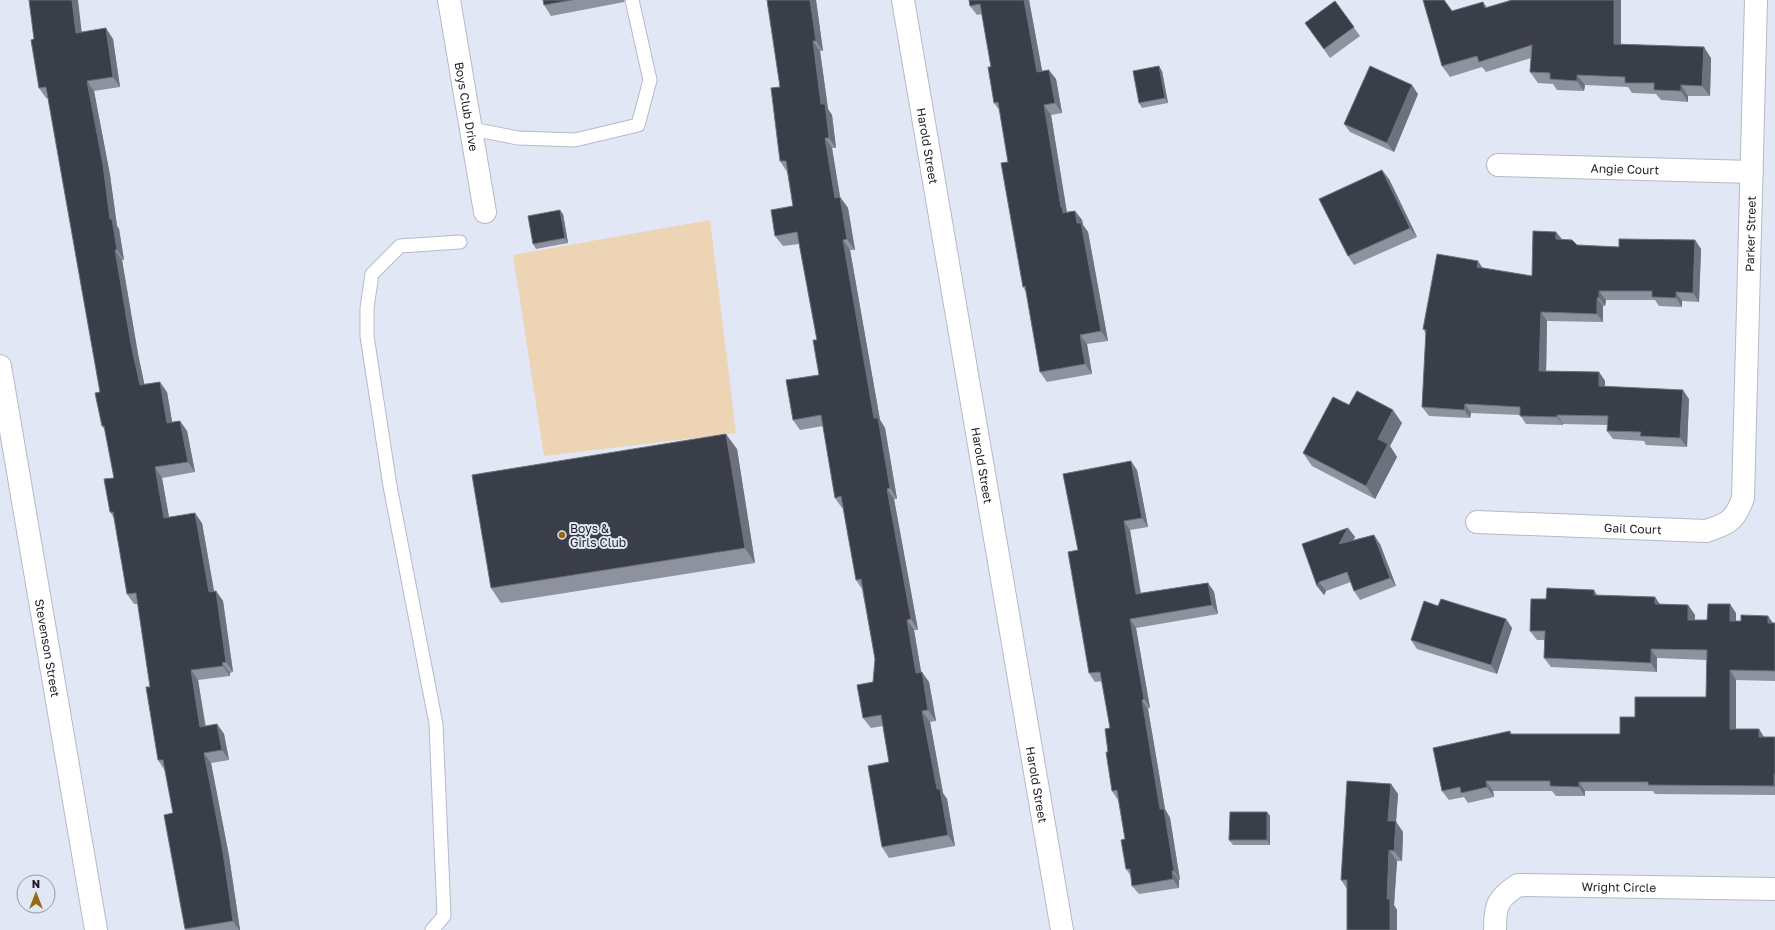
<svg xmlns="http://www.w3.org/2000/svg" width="1775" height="930" font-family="'Golos Text',sans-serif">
  <rect width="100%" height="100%" fill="#e2e7f5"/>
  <path fill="#ecd4b5" d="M 710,220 L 736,433 L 544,456 L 513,255 Z"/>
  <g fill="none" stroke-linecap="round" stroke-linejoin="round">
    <g stroke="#b5bac7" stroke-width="15">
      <path id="service" d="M 472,129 L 518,138 L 575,140 L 638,125 L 650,80 L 632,0
        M 432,930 L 444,916 L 436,724 L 390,486 L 367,336 L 367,308 L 372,274 L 400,246 L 460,242"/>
    </g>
    <g stroke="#b5bac7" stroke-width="24">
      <g id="minor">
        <path id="s1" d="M 449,0 L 485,212"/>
        <path id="s2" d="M 903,0 L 1062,930"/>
        <path id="s3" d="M 1498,165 L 1752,172"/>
        <path id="s4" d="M 0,366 L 96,930"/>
        <path id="s5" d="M 1477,522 L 1706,531 C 1728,524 1735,521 1743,498 L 1756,0"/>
        <path id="s6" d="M 1495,930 C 1495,905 1497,899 1518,885 L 1775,889"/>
      </g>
    </g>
    <use href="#service" stroke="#fff" stroke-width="13"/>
    <use href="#minor" stroke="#fff" stroke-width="22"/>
  </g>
  <path fill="#8e929f" d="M 543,0 L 625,0 L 624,2 L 551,16 L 544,5 Z
    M 816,0 L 823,51 L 820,51 L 828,109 L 832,115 L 836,148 L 832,148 L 840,197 L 848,208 L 855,250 L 850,250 L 880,420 L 885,428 L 897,499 L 894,499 L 918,630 L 914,630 L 921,672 L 929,682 L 936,721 L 930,722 L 943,793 L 947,799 L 955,846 L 889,858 L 882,847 L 889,762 L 883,726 L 871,728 L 863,718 L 873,682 L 875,659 L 862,589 L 856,580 L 843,508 L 842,508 L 835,498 L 823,426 L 800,430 L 793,420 L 819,375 L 817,340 L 799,244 L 783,246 L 775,236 L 793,206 L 787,172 L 780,161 L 780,87 Z
    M 969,0 L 1029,0 L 1042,71 L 1056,79 L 1062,113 L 1051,115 L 1067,212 L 1075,211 L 1082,220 L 1083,225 L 1088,232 L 1108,341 L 1087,344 L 1092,374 L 1047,382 L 1040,372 L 1026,292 L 1023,287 L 1008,162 L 1000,111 L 994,103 L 991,67 L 982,14 L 977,15 L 970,6 Z
    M 1621,0 L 1621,44 L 1711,58 L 1710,96 L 1688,96 L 1688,102 L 1661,100 L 1656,94 L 1632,93 L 1628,87 L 1585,85 L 1584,91 L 1557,90 L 1553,84 L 1538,83 L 1530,72 L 1531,58 L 1486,72 L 1482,67 L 1450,77 L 1442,66 L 1452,11 L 1483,2 L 1487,7 Z
    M 1335,1 L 1360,36 L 1330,58 L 1305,23 Z
    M 82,32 L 113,39 L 120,87 L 94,91 L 110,175 L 117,226 L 119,229 L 124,260 L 122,260 L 138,354 L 144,385 L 167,392 L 172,422 L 180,421 L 187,431 L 195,472 L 162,478 L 169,518 L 202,523 L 214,592 L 216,591 L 223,601 L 233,672 L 230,673 L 230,676 L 198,680 L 206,727 L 217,724 L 224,734 L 229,760 L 211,763 L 229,856 L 240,930 L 186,930 L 185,929 L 173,813 L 165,771 L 158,760 L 150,687 L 138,604 L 134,604 L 127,594 L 114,518 L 110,512 L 114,478 L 106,432 L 102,426 L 100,392 L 48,98 L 46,98 L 39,88 L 34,39 Z
    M 1162,71 L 1168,103 L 1142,108 L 1139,103 Z
    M 1418,94 L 1394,152 L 1350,132 L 1344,124 Z
    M 1389,179 L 1417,237 L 1354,265 L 1348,256 Z
    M 563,214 L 568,243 L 536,249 L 533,244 Z
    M 1556,232 L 1562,239 L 1577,245 L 1619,247 L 1695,240 L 1701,249 L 1699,302 L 1682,301 L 1682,307 L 1659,306 L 1655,300 L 1606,300 L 1605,306 L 1603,306 L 1603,322 L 1547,321 L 1546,371 L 1599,372 L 1605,381 L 1605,387 L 1689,399 L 1687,447 L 1646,445 L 1644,441 L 1613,439 L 1607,431 L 1608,425 L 1563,424 L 1563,425 L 1526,424 L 1520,415 L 1471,413 L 1470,418 L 1429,416 L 1422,407 L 1426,334 L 1423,329 L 1483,268 L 1532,276 Z
    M 1349,405 L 1402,423 L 1390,446 L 1397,457 L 1375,499 L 1312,466 L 1303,453 Z
    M 737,449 L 755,563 L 501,603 L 491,588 Z
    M 1137,470 L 1148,527 L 1130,530 L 1141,593 L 1208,583 L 1214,592 L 1218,614 L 1136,628 L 1150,708 L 1148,709 L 1165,809 L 1170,818 L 1180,880 L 1179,880 L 1179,888 L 1139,894 L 1132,886 L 1131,876 L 1126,869 L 1125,839 L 1118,800 L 1112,791 L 1108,752 L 1110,728 L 1102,681 L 1095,682 L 1089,673 L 1078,550 Z
    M 1348,528 L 1355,537 L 1352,541 L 1380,544 L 1396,586 L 1360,600 L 1354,591 L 1351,582 L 1326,591 L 1324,595 L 1317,586 Z
    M 1597,596 L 1655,597 L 1660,604 L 1688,605 L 1695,615 L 1695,620 L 1707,620 L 1736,613 L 1736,621 L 1741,621 L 1768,616 L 1773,623 L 1775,623 L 1775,681 L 1736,680 L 1736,729 L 1759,729 L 1764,737 L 1775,737 L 1775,795 L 1655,794 L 1653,791 L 1585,791 L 1585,796 L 1556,796 L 1552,791 L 1493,791 L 1494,797 L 1468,803 L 1464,797 L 1449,800 L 1442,791 L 1510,731 L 1512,734 L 1620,734 L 1635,717 L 1706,697 L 1707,660 L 1657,658 L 1657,672 L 1551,667 L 1544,658 L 1545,640 L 1537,640 L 1530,631 L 1546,599 Z
    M 1438,606 L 1506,619 L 1512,628 L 1497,674 L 1417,649 L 1411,640 Z
    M 1391,784 L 1398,794 L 1396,822 L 1403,832 L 1402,861 L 1397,861 L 1394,905 L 1397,910 L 1347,889 L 1341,880 Z
    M 1267,812 L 1270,816 L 1270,845 L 1233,845 L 1229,840 Z"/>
  <path fill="#6c717d" d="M 72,0 L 78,0 L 83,43 L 76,33 Z
    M 810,0 L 816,0 L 823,51 L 816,41 Z
    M 1024,0 L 1029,0 L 1044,81 L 1037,72 Z
    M 1614,0 L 1621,0 L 1621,55 L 1614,44 Z
    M 106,28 L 113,39 L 120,87 L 113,77 Z
    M 813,41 L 820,51 L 828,109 L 832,115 L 836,148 L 829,138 L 821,104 Z
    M 1704,47 L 1711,58 L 1710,96 L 1702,86 Z
    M 1159,66 L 1162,71 L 1168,103 L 1165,98 Z
    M 1049,70 L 1056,79 L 1062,113 L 1055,103 Z
    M 1577,75 L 1585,85 L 1584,91 L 1577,81 Z
    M 87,81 L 94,91 L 110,175 L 117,226 L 119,229 L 124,260 L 117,250 L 110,219 Z
    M 1412,85 L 1418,94 L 1394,152 L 1387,143 Z
    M 1681,85 L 1688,96 L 1688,102 L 1681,91 Z
    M 1044,105 L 1051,115 L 1067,214 L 1063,213 L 1061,207 Z
    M 825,138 L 832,148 L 842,209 L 835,198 Z
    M 1382,170 L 1389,179 L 1417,237 L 1410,228 Z
    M 840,197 L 848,208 L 855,250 L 847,239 Z
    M 560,210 L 563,214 L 568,243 L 565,238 Z
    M 1075,211 L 1082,220 L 1083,225 L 1088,232 L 1108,341 L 1101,331 Z
    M 1556,232 L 1562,240 L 1556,239 Z
    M 843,240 L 850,250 L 880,420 L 885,428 L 897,499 L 890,488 L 874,418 Z
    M 1695,240 L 1701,249 L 1699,302 L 1693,293 Z
    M 115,250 L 122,260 L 138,354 L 147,396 L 140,385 L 131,344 Z
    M 1478,261 L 1484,270 L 1477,267 Z
    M 1599,291 L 1606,300 L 1605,306 L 1599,298 Z
    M 1676,292 L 1682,301 L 1682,307 L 1676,298 Z
    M 1597,298 L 1603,306 L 1603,322 L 1597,314 Z
    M 1541,312 L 1547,321 L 1546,379 L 1539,371 Z
    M 1080,335 L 1087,344 L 1092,374 L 1085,364 Z
    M 1599,372 L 1605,381 L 1605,395 L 1599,386 Z
    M 160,382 L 167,392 L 174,433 L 167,423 Z
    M 1683,390 L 1689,399 L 1687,447 L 1680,438 Z
    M 1465,404 L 1471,413 L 1470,418 L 1464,410 Z
    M 1393,410 L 1402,423 L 1390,446 L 1397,457 L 1375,499 L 1366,486 L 1378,439 Z
    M 1557,415 L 1563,424 L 1563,425 L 1557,417 Z
    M 180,421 L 187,431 L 195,472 L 188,462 Z
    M 726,434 L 737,449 L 755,563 L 745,548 Z
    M 1131,461 L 1137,470 L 1148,527 L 1142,518 Z
    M 155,467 L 162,478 L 171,528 L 164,518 Z
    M 887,489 L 894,499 L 918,630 L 911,619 Z
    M 195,513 L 202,523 L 216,602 L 209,592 Z
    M 1124,521 L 1130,530 L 1142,603 L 1136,594 Z
    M 1348,528 L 1355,537 L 1346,553 L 1339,544 Z
    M 1374,535 L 1380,544 L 1396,586 L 1390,578 Z
    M 1319,582 L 1326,591 L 1324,595 L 1317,586 Z
    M 1208,583 L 1214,592 L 1218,614 L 1212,605 Z
    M 1594,590 L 1600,600 L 1594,595 Z
    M 216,591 L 223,601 L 233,672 L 226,662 Z
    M 1655,597 L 1661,607 L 1655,604 Z
    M 1730,604 L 1736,613 L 1736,630 L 1730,621 Z
    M 1688,605 L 1695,615 L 1694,629 L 1688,620 Z
    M 1768,616 L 1774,625 L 1768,623 Z
    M 1130,619 L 1136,628 L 1150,708 L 1144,699 Z
    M 1506,619 L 1512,628 L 1497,674 L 1491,665 Z
    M 907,620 L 914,630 L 923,683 L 916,673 Z
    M 1651,649 L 1657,658 L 1657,672 L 1651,663 Z
    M 222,663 L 230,673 L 230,676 L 223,666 Z
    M 191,670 L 198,680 L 207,738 L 200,727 Z
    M 1730,670 L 1736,680 L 1736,739 L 1730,729 Z
    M 922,672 L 929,682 L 936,721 L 928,710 Z
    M 1142,700 L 1148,709 L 1165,809 L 1170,818 L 1180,880 L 1174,871 L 1160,809 Z
    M 922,711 L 930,722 L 943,793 L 947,799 L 955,846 L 948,835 L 937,789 Z
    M 217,724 L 224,734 L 229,760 L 222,750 Z
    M 1759,729 L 1765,739 L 1759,737 Z
    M 204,753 L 211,763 L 229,856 L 240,930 L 239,930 L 233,921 Z
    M 1774,774 L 1775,775 L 1775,787 L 1774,786 Z
    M 1486,781 L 1493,791 L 1494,797 L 1487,787 Z
    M 1579,782 L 1585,791 L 1585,796 L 1579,787 Z
    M 1391,784 L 1398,794 L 1396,822 L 1403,832 L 1402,861 L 1394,851 L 1388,821 Z
    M 1267,812 L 1270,816 L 1270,845 L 1267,840 Z
    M 1389,850 L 1397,861 L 1394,905 L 1397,910 L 1397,930 L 1390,930 L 1387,899 Z
    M 1172,871 L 1179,880 L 1179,888 L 1173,879 Z"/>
  <path fill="#3a3e49" stroke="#6c717d" d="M 29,0 L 72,0 L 76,33 L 106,28 L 113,77 L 87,81 L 103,165 L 110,219 L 112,219 L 117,250 L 115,250 L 131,344 L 140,385 L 160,382 L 167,423 L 180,421 L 188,462 L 155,467 L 164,518 L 195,513 L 209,592 L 216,591 L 226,662 L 222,663 L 223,666 L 191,670 L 200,727 L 217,724 L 222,750 L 204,753 L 222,846 L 233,921 L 185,929 L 164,815 L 173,813 L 163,760 L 158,760 L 146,687 L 150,687 L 136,593 L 127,594 L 113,512 L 110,512 L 104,479 L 114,478 L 104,426 L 102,426 L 95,393 L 100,392 L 46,87 L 39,88 L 31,40 L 34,39 Z
    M 543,0 L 572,0 L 544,5 Z
    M 767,0 L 810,0 L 816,41 L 813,41 L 821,104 L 825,104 L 829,138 L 825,138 L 835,198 L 840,197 L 847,239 L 843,240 L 874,418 L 878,418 L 890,488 L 887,489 L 911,619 L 907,620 L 916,673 L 922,672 L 928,710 L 922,711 L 937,789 L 940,789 L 948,835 L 882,847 L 868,766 L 889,762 L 881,715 L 863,718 L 857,685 L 873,682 L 875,659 L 861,579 L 856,580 L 841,496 L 835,498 L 821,415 L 793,420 L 786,380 L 819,375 L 813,340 L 817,340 L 797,232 L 775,236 L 771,210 L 793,206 L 786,161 L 780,161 L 771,88 L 780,87 Z
    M 969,0 L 1024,0 L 1037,72 L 1049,70 L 1055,103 L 1044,105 L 1061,207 L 1062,207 L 1063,213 L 1075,211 L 1077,223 L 1081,223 L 1101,331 L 1080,335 L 1085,364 L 1040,372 L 1025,286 L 1023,287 L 1001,163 L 1008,162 L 998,102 L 994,103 L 988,67 L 991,67 L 980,4 L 970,6 Z
    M 1423,0 L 1444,0 L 1452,11 L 1483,2 L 1485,8 L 1512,0 L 1614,0 L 1614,44 L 1704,47 L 1702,86 L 1681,85 L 1681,91 L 1654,90 L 1654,83 L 1625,83 L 1625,77 L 1577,75 L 1577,81 L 1550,79 L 1550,73 L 1530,72 L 1532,45 L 1479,62 L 1477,56 L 1442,66 Z
    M 1335,1 L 1354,27 L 1324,49 L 1305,23 Z
    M 1159,66 L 1165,98 L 1139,103 L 1133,71 Z
    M 1370,66 L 1412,85 L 1387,143 L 1344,124 Z
    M 1382,170 L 1410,228 L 1348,256 L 1319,199 Z
    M 560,210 L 565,238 L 533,244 L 528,216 Z
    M 1533,231 L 1556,232 L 1556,239 L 1572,240 L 1577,245 L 1619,247 L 1619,239 L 1695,240 L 1693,293 L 1676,292 L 1676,298 L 1652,297 L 1652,291 L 1599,291 L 1599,298 L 1597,298 L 1597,314 L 1541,312 L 1539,371 L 1599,372 L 1599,386 L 1683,390 L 1680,438 L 1640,436 L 1641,432 L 1607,431 L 1608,416 L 1557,415 L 1557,417 L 1520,416 L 1520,407 L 1465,404 L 1464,410 L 1422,407 L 1426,330 L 1423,329 L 1437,254 L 1478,261 L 1477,267 L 1532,276 Z
    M 1357,391 L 1393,410 L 1378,439 L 1388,444 L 1366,486 L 1303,453 L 1333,397 L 1349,405 Z
    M 726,434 L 745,548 L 491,588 L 472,475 Z
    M 1131,461 L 1142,518 L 1124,521 L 1136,594 L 1208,583 L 1212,605 L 1130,619 L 1144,699 L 1142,700 L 1160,809 L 1164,809 L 1174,871 L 1172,871 L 1173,879 L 1132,886 L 1130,869 L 1126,869 L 1121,840 L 1125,839 L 1117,790 L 1112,791 L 1106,752 L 1108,752 L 1105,729 L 1110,728 L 1100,672 L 1089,673 L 1068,552 L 1078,550 L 1063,474 Z
    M 1348,528 L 1339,544 L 1374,535 L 1390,578 L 1354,591 L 1347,572 L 1319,582 L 1317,586 L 1302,544 Z
    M 1547,588 L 1594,590 L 1594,595 L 1655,597 L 1655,604 L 1688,605 L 1688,620 L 1707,620 L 1708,604 L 1730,604 L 1730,621 L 1741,621 L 1741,615 L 1768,616 L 1768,623 L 1775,623 L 1775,671 L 1730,670 L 1730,729 L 1759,729 L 1759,737 L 1775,737 L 1775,774 L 1774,774 L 1774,786 L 1648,785 L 1648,782 L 1579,782 L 1579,787 L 1550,786 L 1550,781 L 1486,781 L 1487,787 L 1461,793 L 1460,787 L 1442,791 L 1433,748 L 1510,731 L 1510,734 L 1620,734 L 1620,717 L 1635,717 L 1635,697 L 1706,697 L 1707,650 L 1651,649 L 1651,663 L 1544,658 L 1545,631 L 1530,631 L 1531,599 L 1546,599 Z
    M 1441,599 L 1506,619 L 1491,665 L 1411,640 L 1424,601 L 1438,606 Z
    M 1347,781 L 1391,784 L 1388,821 L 1396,821 L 1394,851 L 1389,850 L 1387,899 L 1390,899 L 1390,930 L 1347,930 L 1347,880 L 1341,880 Z
    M 1230,812 L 1267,812 L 1267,840 L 1229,840 Z"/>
  <circle fill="#986819" stroke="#e2e7f5" stroke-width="1.5" cx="562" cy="535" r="4"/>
  <g text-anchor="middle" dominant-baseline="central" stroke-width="4" stroke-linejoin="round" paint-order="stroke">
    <g font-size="12" fill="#1d1e23" stroke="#e2e7f5">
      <text stroke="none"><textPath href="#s1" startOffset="108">Boys Club Drive</textPath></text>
      <text stroke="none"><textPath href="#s2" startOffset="148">Harold Street</textPath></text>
      <text stroke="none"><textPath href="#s3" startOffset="127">Angie Court</textPath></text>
      <text stroke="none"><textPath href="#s5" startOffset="546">Parker Street</textPath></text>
      <text stroke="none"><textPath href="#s2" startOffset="472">Harold Street</textPath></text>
      <text stroke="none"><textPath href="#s5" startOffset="156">Gail Court</textPath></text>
      <text stroke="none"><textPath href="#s4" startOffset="286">Stevenson Street</textPath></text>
      <text stroke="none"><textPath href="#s2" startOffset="796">Harold Street</textPath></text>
      <text stroke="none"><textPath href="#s6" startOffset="155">Wright Circle</textPath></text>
    </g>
    <g font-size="12" fill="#1d1e23" stroke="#e2e7f5" text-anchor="start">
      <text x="570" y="528">Boys &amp;<tspan x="570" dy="14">Girls Club</tspan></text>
    </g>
  </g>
  <g transform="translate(36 894)"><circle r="19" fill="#e2e7f5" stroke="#9397a1"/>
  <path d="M0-3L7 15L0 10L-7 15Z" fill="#986819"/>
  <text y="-6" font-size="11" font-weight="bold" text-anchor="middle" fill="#1d1e23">N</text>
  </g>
</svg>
